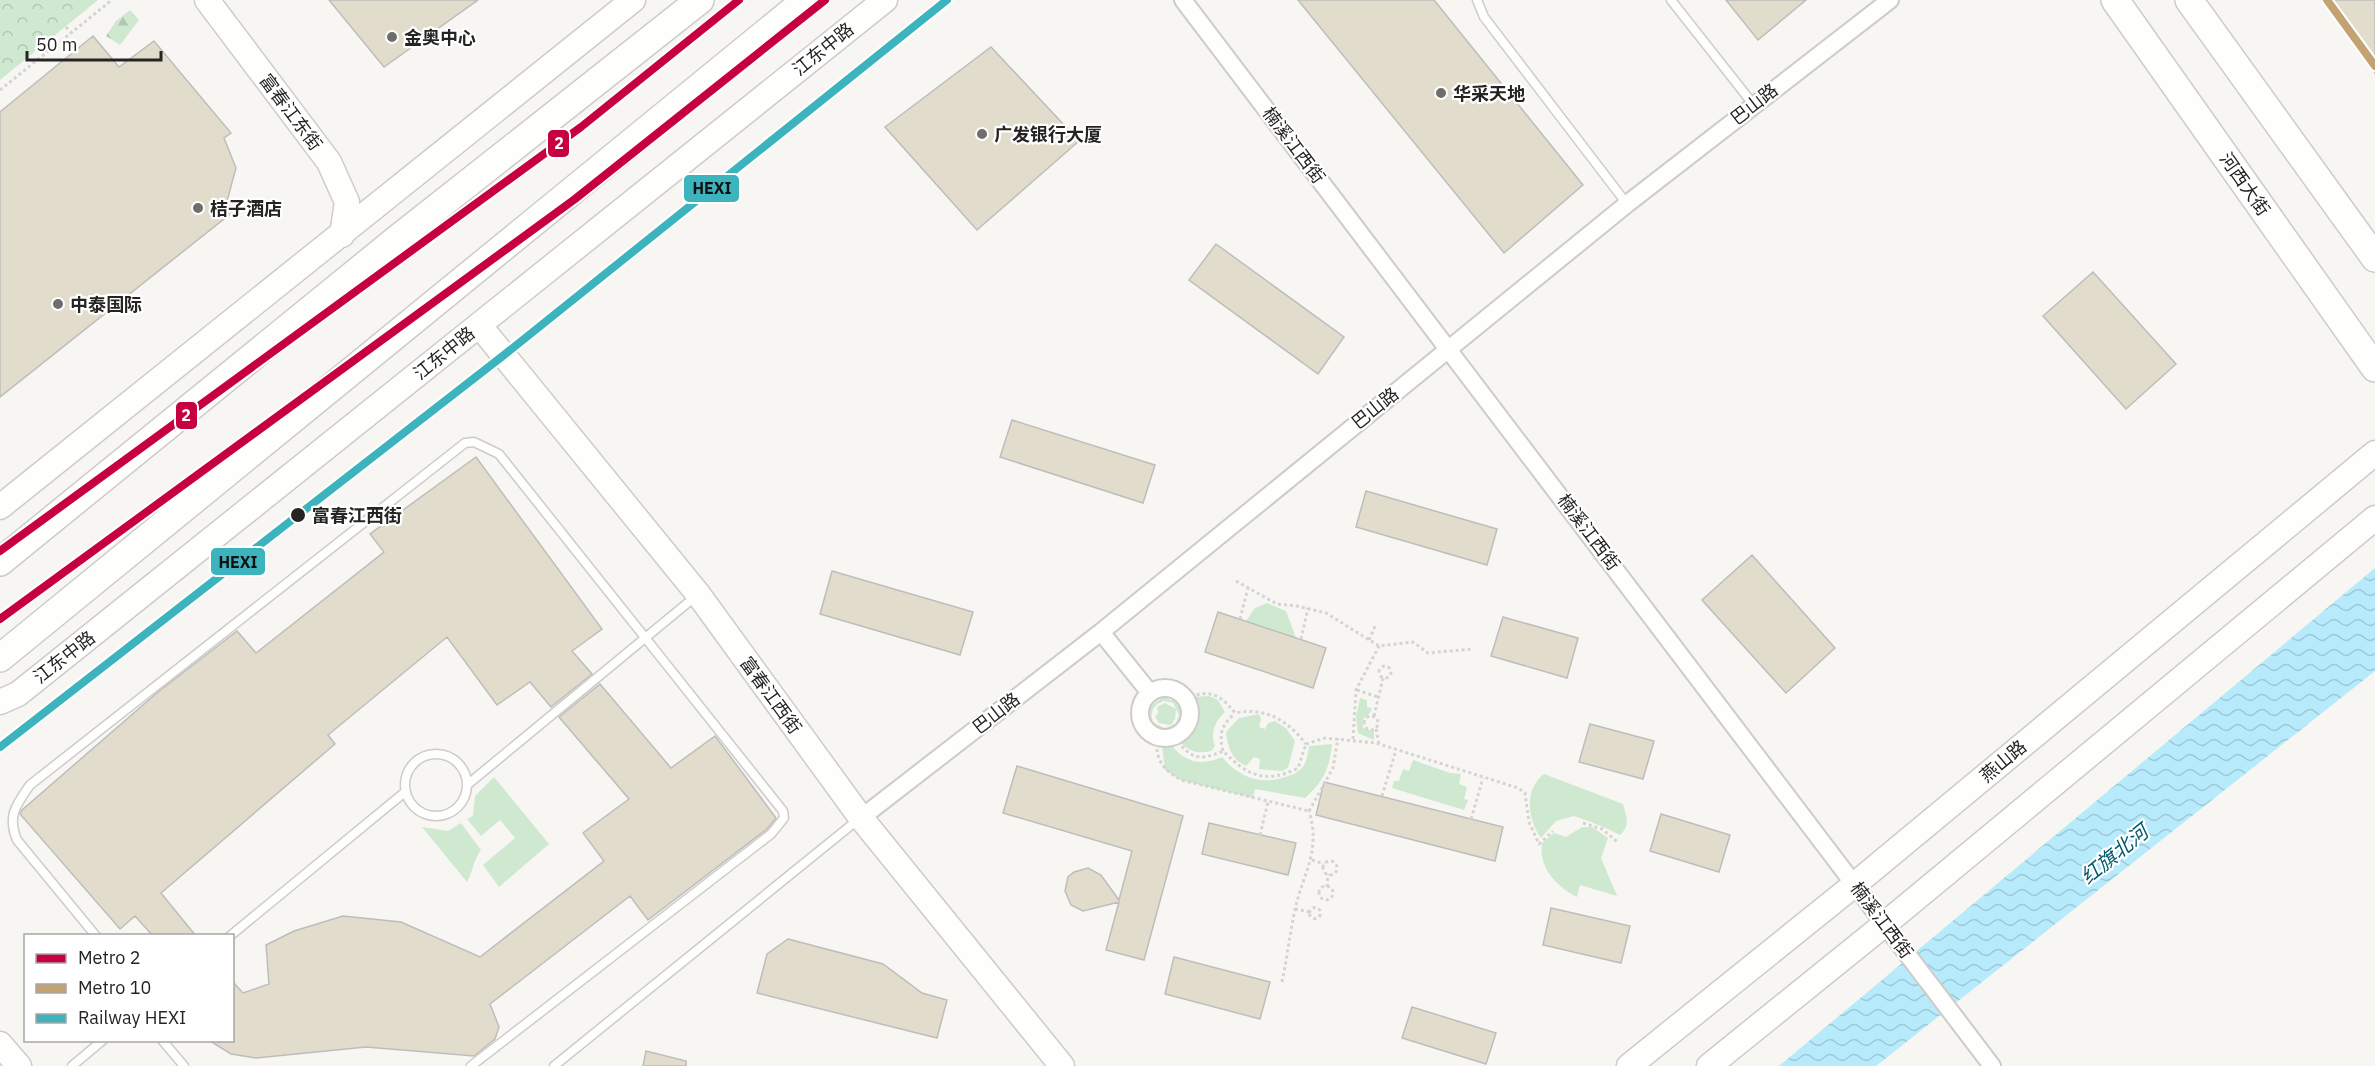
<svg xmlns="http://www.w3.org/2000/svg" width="2375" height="1066" font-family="'IBM Plex Sans','Noto Sans SC',sans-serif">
  <defs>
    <pattern id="forest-firs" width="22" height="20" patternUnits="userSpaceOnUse" patternTransform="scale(1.5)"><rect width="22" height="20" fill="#cfe8d0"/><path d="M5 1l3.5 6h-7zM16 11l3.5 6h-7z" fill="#b2c7b2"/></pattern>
    <pattern id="park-crowns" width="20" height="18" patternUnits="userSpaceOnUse" patternTransform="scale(1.5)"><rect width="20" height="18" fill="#cfe8d0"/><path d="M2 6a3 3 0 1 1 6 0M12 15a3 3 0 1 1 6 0" fill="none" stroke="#b2c7b2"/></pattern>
    <pattern id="water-waves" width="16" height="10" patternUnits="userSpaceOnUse" patternTransform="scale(1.5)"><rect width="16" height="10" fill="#b7ebfb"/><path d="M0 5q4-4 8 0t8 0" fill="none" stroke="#9dc9d7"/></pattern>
  </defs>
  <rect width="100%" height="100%" fill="#f7f6f3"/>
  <path fill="#cfe8d0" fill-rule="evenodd" d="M 1267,603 L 1286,611 L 1296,638 L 1246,621 L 1255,608 Z
    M 1209,696 L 1218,700 L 1225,712 C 1215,721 1210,733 1215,746 L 1211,751 C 1198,754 1190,752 1181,743 L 1188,738 L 1198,719 L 1192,697 Z
    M 1163,697 L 1180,703 L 1184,714 L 1177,729 C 1160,738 1145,726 1149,707 ZM 1164,701 L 1173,703 L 1179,715 L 1176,723 L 1165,729 L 1153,722 C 1149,712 1154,704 1164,701 Z
    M 1360,698 L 1367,700 L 1367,707 L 1372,708 C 1371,717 1357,717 1364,729 L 1374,731 L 1374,740 L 1358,733 L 1356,717 Z
    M 1165,703 L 1176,709 L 1175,719 L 1171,725 L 1159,723 L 1155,717 L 1158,713 L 1157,707 Z
    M 1259,714 L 1261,719 L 1259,727 L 1265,729 L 1268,723 L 1275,721 L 1286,728 L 1295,741 L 1288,768 L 1282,771 L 1259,769 L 1260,759 L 1254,757 L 1246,766 C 1231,759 1228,748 1226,732 L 1239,718 Z
    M 1332,744 C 1330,768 1323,782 1305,798 L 1255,789 L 1253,798 L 1181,780 L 1165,770 L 1162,746 L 1171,745 C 1186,763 1201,766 1222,757 C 1238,776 1259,786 1285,777 C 1292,775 1300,772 1304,765 C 1307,760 1308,752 1309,746 Z
    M 1413,760 L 1450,773 L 1461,774 L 1459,784 L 1467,787 L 1464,799 L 1468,800 L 1464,810 L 1392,788 L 1394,781 L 1399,781 L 1403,769 L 1409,771 Z
    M 1544,774 L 1623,804 C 1626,816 1631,825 1620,835 C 1604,827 1590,821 1574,816 L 1556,821 L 1541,838 C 1528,820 1523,790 1544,774 Z
    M 494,777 L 549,844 L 499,887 L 483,865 L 515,838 L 500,820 L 481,836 L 467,819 L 473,816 L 475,796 Z
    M 461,823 L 481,850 C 473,861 473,871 467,882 L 422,827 L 448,831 Z
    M 1582,827 L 1592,827 L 1608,838 L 1601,858 L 1617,896 L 1580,885 L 1577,897 C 1557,887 1538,867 1542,843 L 1554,833 L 1566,837 Z"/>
  <path fill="url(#forest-firs)" d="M 130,10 L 139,20 L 120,45 L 106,36 L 116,21 Z"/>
  <path fill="url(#park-crowns)" d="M 0,0 L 98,0 L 0,80 Z"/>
  <path fill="url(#water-waves)" d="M 2375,568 L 2375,671 L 1876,1066 L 1779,1066 Z"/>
  <path fill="#e2dccc" stroke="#bebdbb" stroke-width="1.5" d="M 329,0 L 478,0 L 384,67 Z
    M 1298,0 L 1434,0 L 1583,185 L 1504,253 Z
    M 1726,0 L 1806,0 L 1758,40 Z
    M 2333,0 L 2375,0 L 2375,73 Z
    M 93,36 L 119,67 L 154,41 L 231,133 L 224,138 L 236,168 L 227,201 L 234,211 L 0,397 L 0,112 Z
    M 991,47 L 1079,141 L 977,230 L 885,127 Z
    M 1216,244 L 1344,337 L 1318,374 L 1189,280 Z
    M 2093,272 L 2176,364 L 2126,409 L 2043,316 Z
    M 1012,420 L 1155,465 L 1143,503 L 1000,457 Z
    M 476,457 L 602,629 L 572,651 L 592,674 L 551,707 L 530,682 L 497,705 L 447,637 L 328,735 L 335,744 L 161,893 L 196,936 L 153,936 L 135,916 L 120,929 L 20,814 L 22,810 L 158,692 L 237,631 L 256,653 L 384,552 L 370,534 Z
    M 1366,491 L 1497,529 L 1487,565 L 1356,527 Z
    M 1752,555 L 1835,648 L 1786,693 L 1702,600 Z
    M 832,571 L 973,612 L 960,655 L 820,614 Z
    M 1218,612 L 1326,648 L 1313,688 L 1205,652 Z
    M 1503,617 L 1578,638 L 1567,678 L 1491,656 Z
    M 600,684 L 671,768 L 715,736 L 776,818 L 767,829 L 648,920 L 630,896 L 490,1004 L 499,1027 L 495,1039 L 474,1056 L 366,1047 L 256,1058 L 231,1054 L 210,1041 L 232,1041 L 232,981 L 243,993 L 269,984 L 266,945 L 294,931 L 343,916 L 401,922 L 480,957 L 604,861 L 583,833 L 629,799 L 559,717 Z
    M 1590,724 L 1654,741 L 1643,779 L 1579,762 Z
    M 1017,766 L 1183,816 L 1144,960 L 1106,950 L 1119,902 L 1083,911 L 1071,905 L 1065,891 L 1068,877 L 1074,872 L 1088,868 L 1101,875 L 1119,900 L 1132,851 L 1003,813 Z
    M 1324,782 L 1503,827 L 1495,861 L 1316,815 Z
    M 1661,814 L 1730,835 L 1719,872 L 1650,851 Z
    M 1209,823 L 1296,843 L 1288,875 L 1202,854 Z
    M 1551,908 L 1630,926 L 1621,963 L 1543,945 Z
    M 788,939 L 883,964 L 922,993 L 947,1000 L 937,1038 L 757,993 L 767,954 Z
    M 1174,957 L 1270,982 L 1260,1019 L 1165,994 Z
    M 1412,1007 L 1496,1033 L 1486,1064 L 1402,1038 Z
    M 646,1051 L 686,1061 L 686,1066 L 643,1066 Z"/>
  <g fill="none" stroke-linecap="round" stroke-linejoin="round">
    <g stroke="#cdccca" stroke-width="11">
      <path id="lane" d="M 1477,0 L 1484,17 L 1627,204
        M 1671,0 L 1753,104
        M405 785a31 31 0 1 1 62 0a31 31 0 1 1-62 0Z
        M 467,785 L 696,596
        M 96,936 L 17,840 C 7,816 16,805 30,785 L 465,443 L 474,442 L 499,454 L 783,811 L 784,818 L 771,834 L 471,1066
        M 230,936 L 405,792
        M 162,1040 L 184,1066
        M 72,1066 L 103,1040
        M 554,1066 L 860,818"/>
    </g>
    <g stroke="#cdccca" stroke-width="20">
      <path id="street" d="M 1183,0 L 1992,1066
        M 1101,632 L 1150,693
        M1140 713a25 25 0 1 1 50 0a25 25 0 1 1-50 0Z
        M 861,818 L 1101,632 L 1627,204 L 1890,0"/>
    </g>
    <g stroke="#cdccca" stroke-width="27">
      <path id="secondary" d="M 207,0 L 329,162 L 347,202 L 342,235
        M 479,325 L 698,594 L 861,818 L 1062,1066
        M 0,507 L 633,0
        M 0,702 L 18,694 L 885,0
        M 0,1044 L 19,1066
        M 1629,1066 L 1854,885 L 2375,453
        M 1709,1066 L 1885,924 L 2375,518"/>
    </g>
    <g stroke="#cdccca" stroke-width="30">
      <path id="primary" d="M 2115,0 L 2375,368
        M 2189,0 L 2375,258
        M 0,562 L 396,240 L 700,0
        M 0,658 L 806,0"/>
    </g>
    <path stroke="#d4d4d4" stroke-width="3" stroke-dasharray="3 3" stroke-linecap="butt" d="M 66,27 L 72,33
      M 0,90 L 112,0
      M 1236,581 L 1277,604 L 1297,606 L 1326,613 L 1379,646 L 1413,642 L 1428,653 L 1472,649
      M 1240,619 L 1248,588
      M 1301,639 L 1308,608
      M 1369,640 L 1376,624
      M1379 672a6 6 0 1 1 12 0a6 6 0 1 1-12 0Z
      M 1357,690 L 1378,697
      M 1185,698 C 1209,690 1218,692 1235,713 C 1266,707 1287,720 1306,744
      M1364 723a7 7 0 1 1 14 0a7 7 0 1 1-14 0Z
      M 1374,716 L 1383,678
      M 1376,729 L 1379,745
      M 1157,737 C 1155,759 1162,769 1181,780 L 1309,811
      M 1174,737 C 1191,758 1197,762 1223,751 C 1247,775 1265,785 1298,768 L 1306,744
      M 1353,739 L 1356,690 L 1379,646
      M 1306,744 L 1325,738 L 1376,743 L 1518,788 L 1525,793 L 1529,822 L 1539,844 L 1553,831
      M 1223,751 C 1219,734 1221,726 1234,714
      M 1382,796 L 1396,750
      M 1309,811 L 1333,768 L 1338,738
      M 1471,819 L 1483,778
      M 1583,823 L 1602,829 L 1619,843
      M 1260,835 L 1268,802
      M 1312,860 L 1324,864
      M1323 868a7 7 0 1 1 14 0a7 7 0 1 1-14 0Z
      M1319 893a7 7 0 1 1 14 0a7 7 0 1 1-14 0Z
      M 1327,887 L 1328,874
      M1309.5 913a5.5 5.5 0 1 1 11 0a5.5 5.5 0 1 1-11 0Z
      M 1295,909 L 1310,912
      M 1282,982 C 1287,958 1290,933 1295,909 C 1304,871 1321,851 1309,811"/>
    <use href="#lane" stroke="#fefefd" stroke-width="8"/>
    <use href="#street" stroke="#fefefd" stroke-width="16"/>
    <use href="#secondary" stroke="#fefefd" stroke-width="24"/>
    <use href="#primary" stroke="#fefefd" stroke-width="27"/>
    <g stroke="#fff" stroke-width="12">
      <path id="rail-1" d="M 0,747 L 504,355 L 947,0"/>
    </g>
    <use href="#rail-1" stroke="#3cb3bd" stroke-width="8"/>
    <g stroke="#fff" stroke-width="12">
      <path id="metro-1" d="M 0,551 L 581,127 L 739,0
        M 0,619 L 575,199 L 825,0"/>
    </g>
    <g stroke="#fff" stroke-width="12">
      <path id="metro-2" d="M 2327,0 L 2375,66"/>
    </g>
    <use href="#metro-1" stroke="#c7003f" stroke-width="8"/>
    <use href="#metro-2" stroke="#c3a371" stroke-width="8"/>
  </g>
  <g fill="#6e6e6c" stroke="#fff" stroke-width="2">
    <circle cx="392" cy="37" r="6"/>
    <circle cx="1441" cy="93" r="6"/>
    <circle cx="982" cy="134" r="6"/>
    <circle cx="198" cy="208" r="6"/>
    <circle cx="58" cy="304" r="6"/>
  </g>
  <circle fill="#252423" stroke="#fff" stroke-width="2" cx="298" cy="515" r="8"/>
  <g text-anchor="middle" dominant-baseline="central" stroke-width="4.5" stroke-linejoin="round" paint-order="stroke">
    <g font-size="18" font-weight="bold" fill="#252423" stroke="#fff" text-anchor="start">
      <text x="404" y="37">金奥中心</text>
      <text x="1453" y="93">华采天地</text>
      <text x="994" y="134">广发银行大厦</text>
      <text x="210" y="208">桔子酒店</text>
      <text x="70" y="304">中泰国际</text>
    </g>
    <g font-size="18" fill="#252423" stroke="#fff">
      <text transform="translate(823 49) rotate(-39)">江东中路</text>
      <text transform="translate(1754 104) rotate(-38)">巴山路</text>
      <text transform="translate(291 112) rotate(53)">富春江东街</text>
      <text transform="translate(1294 145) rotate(53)">楠溪江西街</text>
      <text transform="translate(2245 184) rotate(55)">河西大街</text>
      <text transform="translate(444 353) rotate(-39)">江东中路</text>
      <text transform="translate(1375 408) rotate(-39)">巴山路</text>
      <text transform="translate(1589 532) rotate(53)">楠溪江西街</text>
      <text transform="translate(64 657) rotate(-38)">江东中路</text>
      <text transform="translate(771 695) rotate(54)">富春江西街</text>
      <text transform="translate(996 713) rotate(-38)">巴山路</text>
      <text transform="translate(2003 761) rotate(-40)">燕山路</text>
      <text transform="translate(1882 920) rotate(53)">楠溪江西街</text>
    </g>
    <g font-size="18" font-weight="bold" fill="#252423" stroke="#fff" text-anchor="start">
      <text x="312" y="515">富春江西街</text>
    </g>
    <g font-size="20" font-style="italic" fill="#00586c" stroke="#fff">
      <text transform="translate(2114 854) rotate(-39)">红旗北河</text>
    </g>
  </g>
  <g stroke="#fff" stroke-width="2">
    <rect x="547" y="129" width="23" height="29" rx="6" fill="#c7003f"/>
    <rect x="683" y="174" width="57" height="29" rx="6" fill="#3cb3bd"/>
    <rect x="175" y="401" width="23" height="29" rx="6" fill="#c7003f"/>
    <rect x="210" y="547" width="56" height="29" rx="6" fill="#3cb3bd"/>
  </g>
  <g font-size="16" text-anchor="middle" font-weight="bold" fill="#fff">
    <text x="559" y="149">2</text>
    <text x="186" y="421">2</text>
  </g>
  <g font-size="16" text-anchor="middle" font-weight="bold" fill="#111">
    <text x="712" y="194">HEXI</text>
    <text x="238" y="568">HEXI</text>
  </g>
  <rect x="24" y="934" width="210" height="108" fill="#ffffff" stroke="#a8a7a7" stroke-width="1.5"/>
  <rect x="36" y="954" width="30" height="9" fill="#c7003f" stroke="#a8a7a7" stroke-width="1.5"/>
  <text x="78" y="964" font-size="18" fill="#252423">Metro 2</text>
  <rect x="36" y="984" width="30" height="9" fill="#c3a371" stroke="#a8a7a7" stroke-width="1.5"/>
  <text x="78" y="994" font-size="18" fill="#252423">Metro 10</text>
  <rect x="36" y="1014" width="30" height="9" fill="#3cb3bd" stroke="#a8a7a7" stroke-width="1.5"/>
  <text x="78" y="1024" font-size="18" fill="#252423">Railway HEXI</text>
  <path d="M27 51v9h134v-9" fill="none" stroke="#252423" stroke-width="3"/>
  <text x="36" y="51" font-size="18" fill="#252423" stroke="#ffffff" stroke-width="4.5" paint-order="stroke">50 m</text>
</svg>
